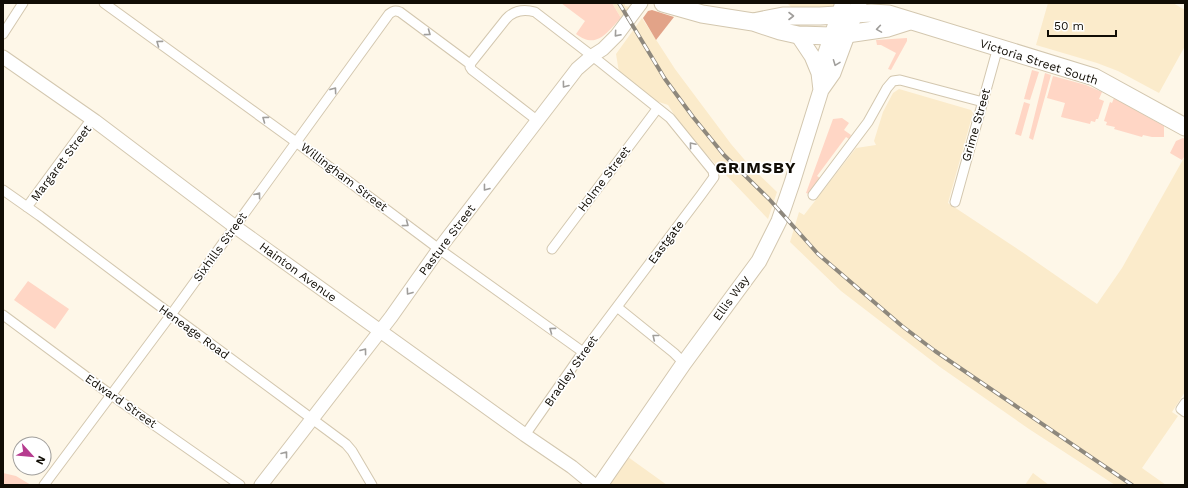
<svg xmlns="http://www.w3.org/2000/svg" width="1188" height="488" font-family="'Work Sans',sans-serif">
  <rect width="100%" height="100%" fill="#fef7e8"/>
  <path fill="#fbebcb" d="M 612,3 L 625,3 L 625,6 L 631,7 L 621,18 Z
    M 787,3 L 837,3 L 833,11 L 796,12 Z
    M 1048,3 L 1173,3 L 1185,10 L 1185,46 L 1159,93 L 1118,71 L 1097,63 L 1036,45 Z
    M 642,18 L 675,69 L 731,144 L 749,165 L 777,192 L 768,219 L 686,133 L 668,105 L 656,101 L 619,72 L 616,54 Z
    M 899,89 L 971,110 L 973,113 L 948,203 L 1025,254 L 1097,304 L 1122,268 L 1185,156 L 1185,392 L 1172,412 L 1178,416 L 1142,468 L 1166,485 L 1115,485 L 1029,429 L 940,367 L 841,291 L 790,242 L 799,212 L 804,215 L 856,148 L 876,145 L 874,141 L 883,112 L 893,93 Z
    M 628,457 L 667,485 L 609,485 Z
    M 1033,473 L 1049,485 L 1025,485 Z"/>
  <path fill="#ffd6c5" d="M 561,3 L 612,3 L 621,18 C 607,32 597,50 576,34 L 585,21 Z
    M 907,38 L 907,41 L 891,70 L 888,69 L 896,53 L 881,45 L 877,45 L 876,40 Z
    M 1032,70 L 1039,72 L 1030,100 L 1024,99 Z
    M 1045,73 L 1051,75 L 1033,140 L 1029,138 Z
    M 1053,76 L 1086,85 L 1102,92 L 1099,99 L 1104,101 L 1098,119 L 1096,119 L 1095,122 L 1091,121 L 1090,124 L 1061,117 L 1065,103 L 1047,98 Z
    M 1114,98 L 1164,126 L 1164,137 L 1152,137 L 1143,135 L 1142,137 L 1114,129 L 1115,127 L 1106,125 L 1107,122 L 1104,121 L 1110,102 L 1112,103 Z
    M 1024,102 L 1030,104 L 1021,136 L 1015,134 Z
    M 842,118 L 849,123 L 844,130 L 851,135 L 849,139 L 846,137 L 817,176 L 820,178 L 809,194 L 806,193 L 833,119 Z
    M 1183,138 L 1185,139 L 1185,156 L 1182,160 L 1170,153 L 1176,141 Z
    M 28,281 L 69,309 L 55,329 L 14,300 Z
    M 3,473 L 16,476 L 31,485 L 3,485 Z"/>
  <path fill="#e2a388" d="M 652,10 L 674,17 L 656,40 L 643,18 L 648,11 Z"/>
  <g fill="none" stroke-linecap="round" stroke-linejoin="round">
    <g stroke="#d3c7af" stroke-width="11">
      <path id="street" d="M 104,3 L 296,142 L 439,249 L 583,352
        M 3,34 L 23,3
        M 3,190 L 40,216 L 153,301 L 346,444 L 352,451 L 372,485
        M 813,195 L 868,122 L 887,88 L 893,81 L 900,80 L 983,102
        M 955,202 L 998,47
        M 27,207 L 88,124 L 95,121
        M 552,249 L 657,109
        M 617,307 L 674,353 L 684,363
        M 3,315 L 107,392 L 240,485
        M 1185,403 L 1181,409 L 1185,412
        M 525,435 L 583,352 L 701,195 L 714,177 L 713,171 L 670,118 L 600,62 L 535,12 C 524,9 514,10 506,19 L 471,63 L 470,67 L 472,70 L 538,121
        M 44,485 L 173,312 L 389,14 C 393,11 395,10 400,12 L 470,64"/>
    </g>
    <g stroke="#d3c7af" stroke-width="15">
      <path id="secondary" d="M 3,57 L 95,121 L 234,226 L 525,435 L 572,467 L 594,485
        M 261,485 L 391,317 L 439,249 L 577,69 L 592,56 L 603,49 L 617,35 L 641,3"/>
    </g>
    <g stroke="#d3c7af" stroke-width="17">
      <path id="primary" d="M 798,35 L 812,56 L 819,73
        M 821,90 L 819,73 L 843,3
        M 600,485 L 684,363 L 759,261 L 779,221 L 792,183 L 821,90 L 833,73 L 859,3"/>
    </g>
    <g stroke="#d3c7af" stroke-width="19">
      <path id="highway" d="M 663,3 L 702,14 L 753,22 L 780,31 L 798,35 L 832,36 L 847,34 L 888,28 L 910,21
        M 753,22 L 783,16 L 820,16 L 871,13 L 889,14 L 1094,77 L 1185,127"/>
    </g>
    <use href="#street" stroke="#fff" stroke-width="9"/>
    <use href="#secondary" stroke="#fff" stroke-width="13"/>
    <use href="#primary" stroke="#fff" stroke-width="15"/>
    <use href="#highway" stroke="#fff" stroke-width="17"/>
    <g stroke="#8e887d" stroke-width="4">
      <path id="rail" d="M 619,3 L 665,79 L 693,117 L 724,155 L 769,199 L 818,254 L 902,326 L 935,351 L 1132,485"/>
    </g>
    <use href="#rail" stroke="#fff" stroke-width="2.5" stroke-dasharray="8" stroke-linecap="butt"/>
  </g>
  <defs><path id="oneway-chevron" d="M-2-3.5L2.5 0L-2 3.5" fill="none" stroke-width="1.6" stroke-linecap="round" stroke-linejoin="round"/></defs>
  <g stroke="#a09e9b">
    <use href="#oneway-chevron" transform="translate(791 16)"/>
    <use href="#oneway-chevron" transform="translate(879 29) rotate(171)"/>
    <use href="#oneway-chevron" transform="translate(428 33) rotate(36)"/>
    <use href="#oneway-chevron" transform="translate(617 34) rotate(131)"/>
    <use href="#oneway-chevron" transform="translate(159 43) rotate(-144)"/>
    <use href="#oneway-chevron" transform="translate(836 63) rotate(111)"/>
    <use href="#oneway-chevron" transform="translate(565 85) rotate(127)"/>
    <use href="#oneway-chevron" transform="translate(334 90) rotate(-54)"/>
    <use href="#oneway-chevron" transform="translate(265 119) rotate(-144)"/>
    <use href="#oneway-chevron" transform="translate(692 145) rotate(-130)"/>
    <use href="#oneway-chevron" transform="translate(486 188) rotate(128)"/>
    <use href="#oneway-chevron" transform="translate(258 195) rotate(-53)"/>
    <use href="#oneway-chevron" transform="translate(406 224) rotate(37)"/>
    <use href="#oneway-chevron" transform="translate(409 292) rotate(126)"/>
    <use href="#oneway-chevron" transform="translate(552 330) rotate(-144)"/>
    <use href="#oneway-chevron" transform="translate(655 337) rotate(-141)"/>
    <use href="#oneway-chevron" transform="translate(364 351) rotate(-53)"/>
    <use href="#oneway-chevron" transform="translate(285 454) rotate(-52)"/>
  </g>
  <g text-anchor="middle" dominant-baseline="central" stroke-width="3.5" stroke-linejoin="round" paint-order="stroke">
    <g font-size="12" fill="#110d05" stroke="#fff">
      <text transform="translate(1039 62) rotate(18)">Victoria Street South</text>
      <text transform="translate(976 125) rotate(-74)">Grime Street</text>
      <text transform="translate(61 163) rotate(-53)">Margaret Street</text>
      <text transform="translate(344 177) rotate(37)">Willingham Street</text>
      <text transform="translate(604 179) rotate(-53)">Holme Street</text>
      <text transform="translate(447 240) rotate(-53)">Pasture Street</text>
      <text transform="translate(666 242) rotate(-53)">Eastgate</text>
      <text transform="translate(220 247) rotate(-54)">Sixhills Street</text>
      <text transform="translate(298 272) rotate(36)">Hainton Avenue</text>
      <text transform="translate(731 298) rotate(-54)">Ellis Way</text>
      <text transform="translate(194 332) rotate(36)">Heneage Road</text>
      <text transform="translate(571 371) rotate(-55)">Bradley Street</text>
      <text transform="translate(121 401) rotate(35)">Edward Street</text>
    </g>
    <g font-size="16" font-weight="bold" letter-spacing="1" fill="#110d05" stroke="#fff">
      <text x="756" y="167">GRIMSBY</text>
    </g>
  </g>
  <rect width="1188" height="488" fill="none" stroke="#110d05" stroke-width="8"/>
  <g transform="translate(32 456) rotate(117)"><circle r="19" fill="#ffffff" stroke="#a09e9b"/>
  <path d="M0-3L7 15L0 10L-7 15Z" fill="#b63c8f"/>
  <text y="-6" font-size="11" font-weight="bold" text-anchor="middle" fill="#110d05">N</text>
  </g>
  <path d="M1048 30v6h68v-6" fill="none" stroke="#110d05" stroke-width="2"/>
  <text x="1054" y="30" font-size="12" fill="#110d05" stroke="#ffffff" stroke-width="3" paint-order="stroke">50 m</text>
</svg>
